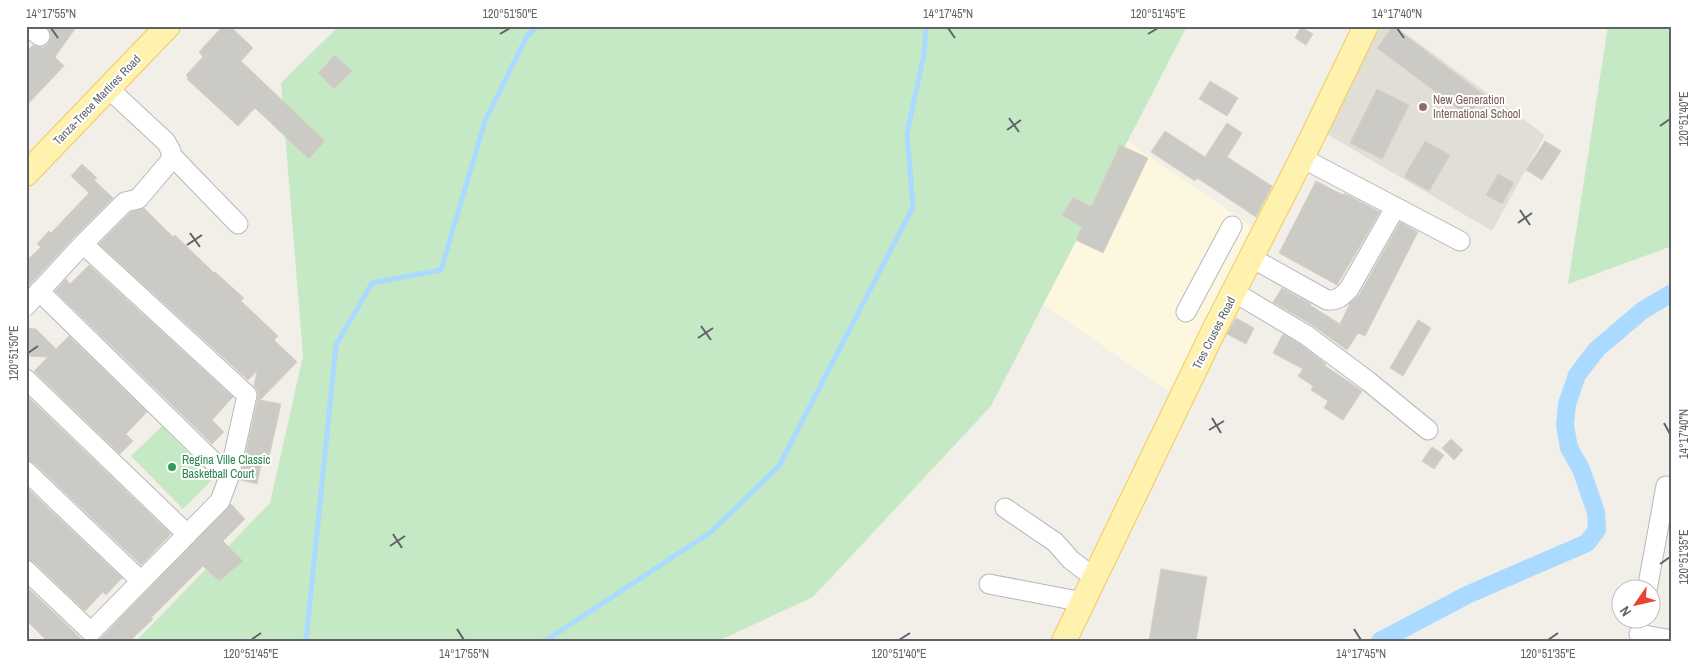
<svg xmlns="http://www.w3.org/2000/svg" width="1698" height="667" font-family="'Archivo Narrow',sans-serif">
  <rect width="100%" height="100%" fill="#f1efe8"/>
  <path fill="#fef7e0" d="M 1101,123 L 1252,227 L 1170,392 L 1020,289 Z"/>
  <path fill="#e1ded6" d="M 1377,26 L 1395,26 L 1545,135 L 1492,231 L 1327,134 Z"/>
  <path fill="#c5e8c5" d="M 339,26 L 1187,26 L 991,406 L 813,597 L 718,641 L 136,641 L 270,503 L 303,356 L 281,83 Z
    M 1608,26 L 1672,26 L 1672,246 L 1568,284 Z
    M 162,426 L 213,479 L 183,509 L 131,456 Z"/>
  <g fill="none" stroke-linecap="round" stroke-linejoin="round">
    <path stroke="#aadaff" stroke-width="5" d="M 306,641 L 336,345 L 372,283 L 441,270 L 485,121 L 527,36 L 538,26
      M 545,641 L 711,532 L 779,466 L 913,207 L 907,133 L 924,54 L 926,26"/>
    <path stroke="#aadaff" stroke-width="18" d="M 1380,641 L 1467,595 L 1587,543 L 1597,530 L 1596,512 L 1581,469 L 1569,448 L 1565,425 L 1567,404 L 1577,375 L 1597,349 L 1643,310 L 1672,293"/>
  </g>
  <path fill="#cccac5" stroke="#d6d1c6" d="M 48,26 L 77,26 L 55,57 L 64,66 L 26,106 L 26,52 L 33,45 L 39,47 L 44,47 L 49,43 L 51,37 Z
    M 223,26 L 230,26 L 253,48 L 241,61 L 325,141 L 309,159 L 255,108 L 238,126 L 187,79 L 188,77 L 186,75 L 203,57 L 199,52 Z
    M 1393,26 L 1484,95 L 1468,116 L 1377,48 Z
    M 1301,27 L 1313,34 L 1306,45 L 1295,38 Z
    M 335,55 L 352,71 L 334,89 L 318,73 Z
    M 1210,81 L 1238,98 L 1227,116 L 1199,99 Z
    M 1377,89 L 1409,105 L 1382,159 L 1350,143 Z
    M 1227,123 L 1242,133 L 1227,157 L 1272,186 L 1256,217 L 1197,178 L 1195,181 L 1151,152 L 1165,131 L 1205,157 Z
    M 1425,141 L 1450,155 L 1429,191 L 1404,177 Z
    M 1545,141 L 1561,151 L 1542,180 L 1526,170 Z
    M 1120,145 L 1148,158 L 1103,253 L 1076,240 L 1082,227 L 1062,215 L 1073,197 L 1091,207 Z
    M 82,164 L 97,178 L 94,180 L 113,198 L 75,236 L 26,289 L 26,261 L 41,247 L 37,244 L 49,231 L 51,233 L 89,193 L 71,176 Z
    M 1498,174 L 1514,183 L 1502,204 L 1486,195 Z
    M 1316,181 L 1343,195 L 1344,193 L 1380,212 L 1337,285 L 1279,253 Z
    M 144,208 L 173,237 L 175,235 L 214,273 L 215,272 L 244,298 L 241,301 L 278,336 L 274,340 L 297,362 L 260,400 L 281,404 L 269,457 L 263,456 L 257,484 L 240,480 L 258,397 L 258,391 L 254,386 L 257,371 L 248,380 L 99,244 L 131,212 Z
    M 1400,222 L 1418,232 L 1365,336 L 1358,333 L 1347,350 L 1312,325 L 1273,302 L 1282,288 L 1311,304 L 1310,305 L 1340,324 L 1350,303 L 1359,295 Z
    M 89,265 L 233,397 L 212,420 L 224,432 L 212,444 L 55,291 L 66,279 L 70,284 Z
    M 1236,318 L 1254,328 L 1246,344 L 1227,334 Z
    M 1418,320 L 1431,328 L 1403,376 L 1390,368 Z
    M 26,328 L 36,329 L 56,349 L 69,336 L 147,412 L 126,434 L 133,441 L 120,454 L 34,371 L 48,357 L 26,356 Z
    M 1283,334 L 1300,344 L 1326,364 L 1324,365 L 1362,391 L 1343,420 L 1324,408 L 1328,401 L 1311,390 L 1313,386 L 1298,376 L 1303,369 L 1273,353 Z
    M 26,395 L 171,534 L 141,565 L 34,463 L 26,460 Z
    M 1451,439 L 1463,450 L 1454,460 L 1442,448 Z
    M 1432,447 L 1444,455 L 1434,469 L 1422,461 Z
    M 26,487 L 122,578 L 106,595 L 103,592 L 85,611 L 34,562 L 26,559 Z
    M 231,504 L 245,519 L 223,541 L 243,561 L 219,581 L 203,566 L 151,618 L 153,619 L 130,641 L 98,641 Z
    M 1161,569 L 1207,577 L 1196,641 L 1149,641 Z
    M 29,589 L 69,627 L 83,641 L 47,641 L 26,620 L 26,592 Z"/>
  <g fill="none" stroke-linecap="round" stroke-linejoin="round">
    <g stroke="#b5b8bc" stroke-width="21">
      <path id="minor" d="M 27,26 L 40,36
        M 172,156 L 238,224
        M 1302,158 L 1460,241
        M 1250,257 L 1327,300 C 1338,301 1342,296 1349,289 L 1395,208
        M 39,291 L 229,477
        M 1234,292 L 1306,335 L 1368,381 L 1428,430
        M 26,306 L 83,244 L 125,202 L 138,199 L 171,160 L 171,151 L 166,142 L 108,88
        M 1186,312 L 1232,226
        M 26,379 L 187,534
        M 26,471 L 141,581
        M 1005,508 L 1055,542 L 1071,560 L 1084,570 L 1095,576
        M 26,570 L 91,632 L 220,501 L 229,477 L 247,395 L 83,244
        M 989,584 L 1083,602
        M 1647,590 L 1666,486
        M 1639,634 L 1672,640"/>
    </g>
    <g stroke="#f2c960" stroke-width="26">
      <path id="major" d="M 26,174 L 168,26
        M 1064,641 L 1215,328 L 1302,158 L 1366,26"/>
    </g>
    <use href="#minor" stroke="#fff" stroke-width="19"/>
    <use href="#major" stroke="#fff2af" stroke-width="24"/>
  </g>
  <path fill="none" stroke="#5f6368" stroke-width="2" d="M 51,28 L 58,38M 948,28 L 955,38M 1397,28 L 1404,38M 500,34 L 510,28M 1148,34 L 1158,28M 1009,118 L 1019,132M 1660,126 L 1670,119M 1007,130 L 1021,120M 1520,210 L 1530,225M 1518,223 L 1532,213M 190,233 L 200,247M 187,245 L 202,235M 701,326 L 711,340M 698,338 L 713,328M 28,353 L 38,346M 1212,418 L 1221,433M 1664,423 L 1670,434M 1209,430 L 1224,421M 393,534 L 402,548M 390,546 L 405,536M 1660,564 L 1670,557M 457,629 L 464,640M 1354,629 L 1361,640M 251,640 L 261,633M 899,640 L 910,633M 1548,640 L 1558,633"/>
  <circle fill="#8d6e63" stroke="#fff" stroke-width="2" cx="1423" cy="107" r="5"/>
  <circle fill="#2e9e5b" stroke="#fff" stroke-width="2" cx="172" cy="467" r="5"/>
  <g text-anchor="middle" dominant-baseline="central" stroke-width="4" stroke-linejoin="round" paint-order="stroke">
    <g font-size="12" fill="#5f6368" stroke="#fff">
      <text transform="translate(97 100) rotate(-46)">Tanza-Trece Martires Road</text>
      <text transform="translate(1214 333) rotate(-63)">Tres Cruses Road</text>
    </g>
    <g font-size="12" fill="#785e54" stroke="#fff" text-anchor="start">
      <text x="1433" y="100">New Generation<tspan x="1433" dy="14">International School</tspan></text>
    </g>
    <g font-size="12" fill="#27864d" stroke="#fff" text-anchor="start">
      <text x="182" y="460">Regina Ville Classic<tspan x="182" dy="14">Basketball Court</tspan></text>
    </g>
  </g>
  <rect width="1698" height="667" fill="none" stroke="#ffffff" stroke-width="55"/>
  <g transform="translate(1636 604) rotate(236)"><circle r="24" fill="#ffffff" stroke="#bfc1c3"/>
  <path d="M0-4L9 19L0 12L-9 19Z" fill="#ea4335"/>
  <text y="-8" font-size="14" font-weight="bold" text-anchor="middle" fill="#5f6368">N</text>
  </g>
  <rect x="28" y="28" width="1642" height="612" fill="none" stroke="#5f6368" stroke-width="2"/>
  <g font-size="12" text-anchor="middle" fill="#5f6368">
    <text x="51" y="18">14°17'55"N</text>
    <text x="510" y="18">120°51'50"E</text>
    <text x="948" y="18">14°17'45"N</text>
    <text x="1158" y="18">120°51'45"E</text>
    <text x="1397" y="18">14°17'40"N</text>
    <text transform="translate(1684 119) rotate(-90)" y="4">120°51'40"E</text>
    <text transform="translate(14 353) rotate(-90)" y="4">120°51'50"E</text>
    <text transform="translate(1684 434) rotate(-90)" y="4">14°17'40"N</text>
    <text transform="translate(1684 557) rotate(-90)" y="4">120°51'35"E</text>
    <text x="251" y="658">120°51'45"E</text>
    <text x="464" y="658">14°17'55"N</text>
    <text x="899" y="658">120°51'40"E</text>
    <text x="1361" y="658">14°17'45"N</text>
    <text x="1548" y="658">120°51'35"E</text>
  </g>
</svg>
